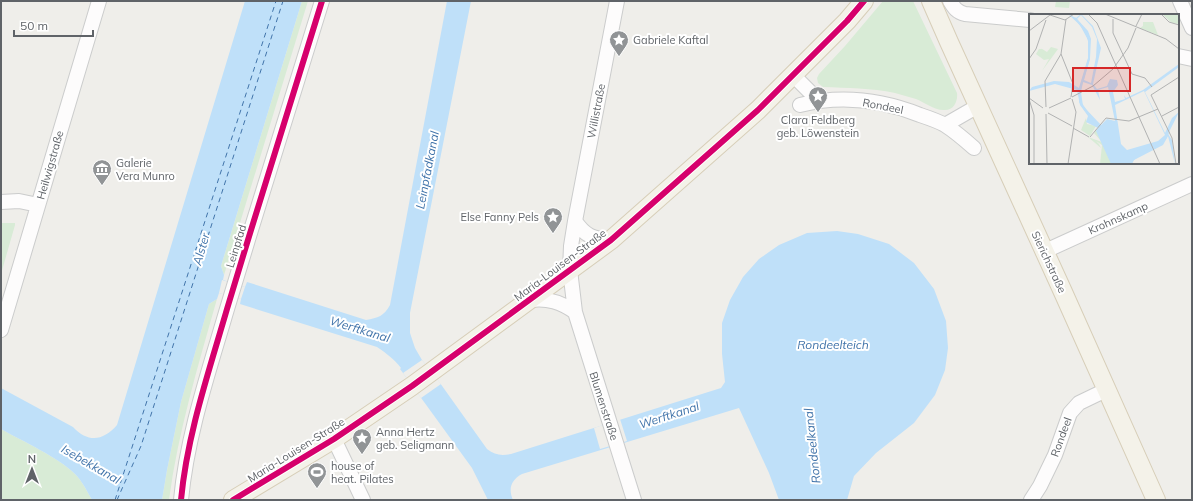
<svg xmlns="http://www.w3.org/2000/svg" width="1193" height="501" font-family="Mulish,sans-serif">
  <rect width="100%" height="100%" fill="#efeeea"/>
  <path fill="#d8ebd6" d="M 302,1 L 308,1 L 224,275 L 221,266 Z
    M 883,1 L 913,1 L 957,93 C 958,101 954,110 945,110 C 935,111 924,102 916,99 C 909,97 902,95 895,93 C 871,88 847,88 823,87 L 818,83 L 817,78 L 819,74 L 845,46 Z
    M 1056,1 L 1070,1 L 1069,8 L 1055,7 Z
    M 1,223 L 15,223 L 15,225 L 1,274 Z
    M 217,299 C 198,366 178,432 169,500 L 162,500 L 167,470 L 181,402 L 209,304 Z
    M 1,429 C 22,441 58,457 75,474 C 82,481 87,491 92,500 L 1,500 Z"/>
  <path fill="#bfe0f9" d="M 245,1 L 302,1 L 221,266 L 224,275 L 223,280 L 245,287 L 247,282 L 366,320 C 378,318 384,316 390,305 L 447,1 L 471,1 L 410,313 L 410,333 L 415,348 L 422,360 L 440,383 L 487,449 C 495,455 501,456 511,454 L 721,388 L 725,382 L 722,354 L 722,323 L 730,300 L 743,277 L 759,259 L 779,245 L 807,233 L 837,231 L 858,234 L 889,244 L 914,263 L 934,289 L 946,321 L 948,348 L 945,370 L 935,395 L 914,423 L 876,453 L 854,476 L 847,500 L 779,500 L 769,473 L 739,408 L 522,474 C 511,480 508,489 513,500 L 488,500 L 472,468 L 403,373 L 400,369 L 401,368 C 394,359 386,353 377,347 L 240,304 L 241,299 L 219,293 L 217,299 L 209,304 L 181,402 L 167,470 L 162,500 L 92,500 C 87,491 82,481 75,474 C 58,457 22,441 1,429 L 1,388 L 73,427 C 89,444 104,440 117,425 Z"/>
  <path fill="#efeeea" d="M 222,280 L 245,287 L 241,299 L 219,293 Z
    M 422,360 L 441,384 L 421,398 L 403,373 Z
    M 620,419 L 627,441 L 600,449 L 594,428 Z"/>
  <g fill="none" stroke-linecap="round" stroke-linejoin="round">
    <path stroke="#4174aa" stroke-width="1" stroke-dasharray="5 4" stroke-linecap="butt" d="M 115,500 L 276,1
      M 117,500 L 141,446 L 283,1"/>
    <g stroke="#cbcccc" stroke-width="16">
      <path id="minor" d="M 617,1 L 575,221 L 571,246 L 570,270 L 575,312 L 634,500
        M 950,1 C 954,8 957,12 965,14 L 1030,20
        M 1180,1 L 1192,28
        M 1178,56 L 1192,59
        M 794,76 L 819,101
        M 800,105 C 840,95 882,100 920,115 C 929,118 938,121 945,125 C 956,132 965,140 974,148
        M 945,125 L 978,106
        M 1,202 L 19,201 L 38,205
        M 575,221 C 585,236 593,239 611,240
        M 1043,252 L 1192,184
        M 531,300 C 548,298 561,302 575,312
        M 1,330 L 99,1
        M 334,439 L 363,500
        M 181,500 C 187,435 209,371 227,309 C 258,206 290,103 322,1
        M 1031,500 L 1040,486 L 1055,455 L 1070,413 L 1079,403 L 1106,390"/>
    </g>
    <g stroke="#d7ceb8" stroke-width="20">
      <path id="major" d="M 931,1 L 949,42 L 1063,292 L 1156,500
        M 233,500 L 334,439 L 412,386 L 611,240 L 758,110 L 847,21 L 864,1"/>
    </g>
    <use href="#minor" stroke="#fdfcfc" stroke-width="14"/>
    <use href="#major" stroke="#f4f2e9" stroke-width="18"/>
    <g stroke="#fff" stroke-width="8">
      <path id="cycleway" d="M 181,500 C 187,435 209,371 227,309 C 258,206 290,103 322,1
        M 233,500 L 334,439 L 412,386 L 611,240 L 758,110 L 847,21 L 864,1"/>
    </g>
    <use href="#cycleway" stroke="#d6006c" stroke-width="6"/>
  </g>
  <defs>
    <g id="sight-pin" transform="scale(1)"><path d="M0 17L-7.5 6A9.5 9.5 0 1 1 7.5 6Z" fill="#919496" stroke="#fff"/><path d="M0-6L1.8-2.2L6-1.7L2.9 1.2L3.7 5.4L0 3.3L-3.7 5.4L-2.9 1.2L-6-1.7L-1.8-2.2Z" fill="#fff"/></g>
    <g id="museum-pin" transform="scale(1)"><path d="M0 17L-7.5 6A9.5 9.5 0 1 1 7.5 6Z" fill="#919496" stroke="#fff"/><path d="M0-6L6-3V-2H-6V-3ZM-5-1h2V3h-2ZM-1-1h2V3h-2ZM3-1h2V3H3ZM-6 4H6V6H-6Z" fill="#fff"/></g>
    <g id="stadium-pin" transform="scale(1)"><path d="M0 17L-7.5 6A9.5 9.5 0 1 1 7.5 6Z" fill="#919496" stroke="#fff"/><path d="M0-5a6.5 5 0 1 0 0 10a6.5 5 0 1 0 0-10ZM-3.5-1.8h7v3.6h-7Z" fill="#fff"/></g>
  </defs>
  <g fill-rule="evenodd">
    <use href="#sight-pin" x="619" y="40"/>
    <use href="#sight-pin" x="818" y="96"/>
    <use href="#museum-pin" x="102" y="169"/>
    <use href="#sight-pin" x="553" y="217"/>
    <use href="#sight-pin" x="362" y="438"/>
    <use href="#stadium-pin" x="317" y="472"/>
  </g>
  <g text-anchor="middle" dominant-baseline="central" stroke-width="4" stroke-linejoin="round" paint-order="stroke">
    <g font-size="11" fill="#5f6368" stroke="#fff" text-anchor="start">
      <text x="633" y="40">Gabriele Kaftal</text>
      <text x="818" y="120" text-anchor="middle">Clara Feldberg<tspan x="818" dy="13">geb. Löwenstein</tspan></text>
      <text x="116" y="163">Galerie<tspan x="116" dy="13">Vera Munro</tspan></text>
      <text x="539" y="217" text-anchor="end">Else Fanny Pels</text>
      <text x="376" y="432">Anna Hertz<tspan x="376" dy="13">geb. Seligmann</tspan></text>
      <text x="331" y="466">house of<tspan x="331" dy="13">heat. Pilates</tspan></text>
    </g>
    <g font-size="11" fill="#5f6368" stroke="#fff">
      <text transform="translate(883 106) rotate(11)">Rondeel</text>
      <text transform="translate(596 111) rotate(-79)">Willistraße</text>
      <text transform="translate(50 165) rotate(-74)">Heilwigstraße</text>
      <text transform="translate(1118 218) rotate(-24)">Krohnskamp</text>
      <text transform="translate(236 246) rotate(-73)">Leinpfad</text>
      <text transform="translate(1049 262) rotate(65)">Sierichstraße</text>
      <text transform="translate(560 265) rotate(-37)">Maria-Louisen-Straße</text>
      <text transform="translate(604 406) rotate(72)">Blumenstraße</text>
      <text transform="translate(1061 437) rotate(-70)">Rondeel</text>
      <text transform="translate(296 450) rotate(-32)">Maria-Louisen-Straße</text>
    </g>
    <g font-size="12" font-style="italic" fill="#4174aa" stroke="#fff">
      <text transform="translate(427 170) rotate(-79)">Leinpfadkanal</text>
      <text transform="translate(201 249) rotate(-74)">Alster</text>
      <text transform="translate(360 329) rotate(17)">Werftkanal</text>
      <text x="833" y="344">Rondeelteich</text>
      <text transform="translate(669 415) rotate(-18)">Werftkanal</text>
      <text transform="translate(812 446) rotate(-96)">Rondeelkanal</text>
      <text transform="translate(91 464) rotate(30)">Isebekkanal</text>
    </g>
  </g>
  <g transform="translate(1029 14)">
    <rect width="150" height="150" fill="#efeeea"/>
    <path d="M 133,0 L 150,0 L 150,10 L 143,9 ZM 114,8 L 124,8 L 129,21 L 111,14 L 114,12 ZM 10,33 L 18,38 L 22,33 L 29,35 L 13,57 L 20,45 L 15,46 L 7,40 L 10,35 L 13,35 ZM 57,104 L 58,110 L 67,112 L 61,122 L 52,116 ZM 67,115 L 71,121 L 83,150 L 71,150 L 73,131 L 67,127 L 70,130 L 72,134 L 59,123 L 73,128 L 65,119 Z" fill="#d8ebd6"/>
    <path d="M 39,0 L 47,4 L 52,0 L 64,12 L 72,34 L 64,70 L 68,75 L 78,72 L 81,65 L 88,66 L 89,71 L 84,78 L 86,88 L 96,85 L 95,81 L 97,84 L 114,76 L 150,50 L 150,53 L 116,78 L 136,119 L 143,104 L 150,98 L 139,120 L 143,126 L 146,150 L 139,122 L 134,131 L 105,146 L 103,150 L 82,150 L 67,117 L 69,114 L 57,108 L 59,102 L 51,91 L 48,76 L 26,70 L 0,77 L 3,73 L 25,67 L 40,68 L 50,74 L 59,44 L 59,26 L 51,11 ZM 52,1 L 63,13 L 68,25 L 67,43 L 62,69 L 55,66 L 61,44 L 62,25 L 59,17 L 48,5 ZM 54,68 L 63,71 L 71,86 L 69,76 L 79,73 L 86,107 L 78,105 L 72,111 L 54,92 L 52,78 ZM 115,77 L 136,121 L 129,127 L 98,136 L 92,130 L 86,91 Z" fill="#bfe0f9" fill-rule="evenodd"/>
    <path fill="none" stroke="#bfe0f9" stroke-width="2" d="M 46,4 L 58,19 L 60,27 L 60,45 L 50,78M 51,80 L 51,88 L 67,111 L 73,115 L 94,139 L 103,140 L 122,132M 124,132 L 131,129 L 136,125 L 139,119 L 136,125 L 125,131M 97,150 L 121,134"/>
    <path fill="none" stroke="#b1b2b2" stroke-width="1" d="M 59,0 L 68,9 L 131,150M 76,0 L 137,25 L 150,35M 132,0 L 140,8 L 150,11M 84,5 L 84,19 L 103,60 L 116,64 L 123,73M 107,12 L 113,0M 0,17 L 21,1 L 36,6 L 45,0M 32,40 L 44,70 L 42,83M 0,45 L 7,35 L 17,6M 122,81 L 143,124 L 147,150M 122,81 L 150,63M 43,83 L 64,72 L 84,55 L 99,34 L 107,14M 0,84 L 14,94M 0,85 L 5,101 L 5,150M 17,93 L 16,67 L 32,40 L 37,5M 20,94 L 42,84M 19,99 L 43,112M 17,100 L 18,150M 133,102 L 150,93M 44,114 L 60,123M 61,123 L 77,104 L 100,107 L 129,95M 39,150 L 47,98 L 43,85"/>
    <path fill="#d62828" fill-opacity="0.15" stroke="#d62828" stroke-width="2" d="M 44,54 L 101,54 L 101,77 L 44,77 Z"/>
    <rect width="150" height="150" fill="none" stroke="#5f6368" stroke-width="2"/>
  </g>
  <rect width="1193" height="501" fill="none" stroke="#5f6368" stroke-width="4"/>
  <g transform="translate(32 469)" stroke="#ffffff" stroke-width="3" paint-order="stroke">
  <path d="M0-3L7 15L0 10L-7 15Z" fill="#5f6368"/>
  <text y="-6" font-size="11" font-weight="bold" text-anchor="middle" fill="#5f6368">N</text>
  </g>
  <path d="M14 30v6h79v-6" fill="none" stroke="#5f6368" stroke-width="2"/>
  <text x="20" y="30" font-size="12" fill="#5f6368" stroke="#ffffff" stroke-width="3" paint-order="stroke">50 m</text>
</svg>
